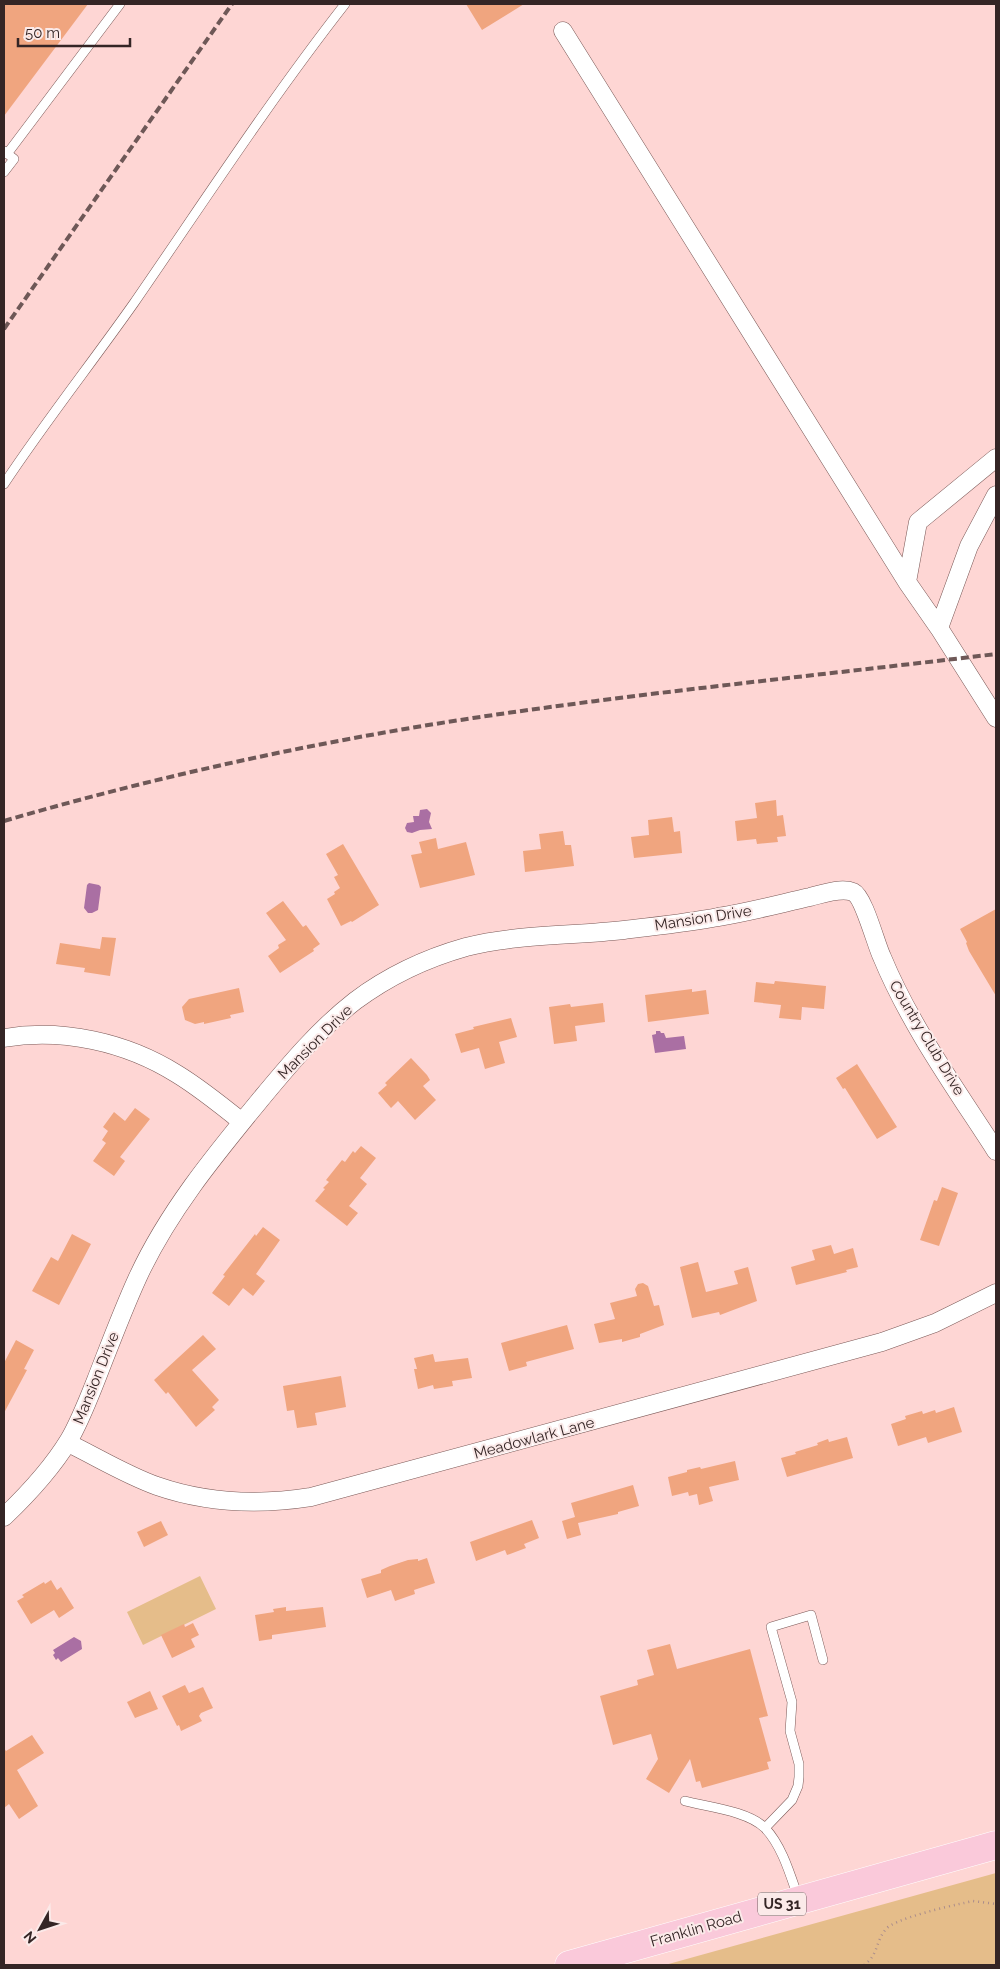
<svg xmlns="http://www.w3.org/2000/svg" width="1000" height="1969" font-family="Raleway,sans-serif">
  <rect width="100%" height="100%" fill="#fed6d4"/>
  <path fill="#e5bd8a" d="M 200,1576 L 216,1609 L 143,1645 L 127,1612 Z
    M 996,1873 L 996,1965 L 665,1965 Z"/>
  <path fill="#aa6fa3" d="M 427,809 L 431,813 L 429,822 L 432,829 L 420,830 L 412,833 L 407,832 L 405,828 L 407,823 L 414,822 L 413,816 L 419,816 L 420,810 Z
    M 89,883 L 99,885 L 101,887 L 98,910 L 92,913 L 88,913 L 84,908 L 87,885 Z
    M 656,1031 L 660,1031 L 661,1033 L 664,1033 L 666,1038 L 684,1036 L 686,1049 L 655,1053 L 652,1035 L 656,1034 Z
    M 74,1637 L 81,1641 L 82,1649 L 61,1662 L 58,1658 L 56,1660 L 53,1655 L 55,1653 L 53,1650 Z"/>
  <path fill="#f0a57f" d="M 4,4 L 88,4 L 4,116 Z
    M 466,4 L 524,4 L 482,30 Z
    M 776,800 L 777,816 L 783,815 L 786,836 L 777,837 L 778,842 L 757,844 L 756,839 L 737,841 L 735,821 L 757,818 L 755,803 Z
    M 672,817 L 674,832 L 680,831 L 682,853 L 634,858 L 631,837 L 649,835 L 648,820 Z
    M 563,831 L 565,845 L 571,845 L 574,866 L 525,872 L 523,851 L 541,849 L 539,834 Z
    M 436,838 L 438,849 L 466,842 L 475,875 L 420,888 L 411,855 L 422,853 L 419,842 Z
    M 343,844 L 379,905 L 352,922 L 351,921 L 341,926 L 327,899 L 335,894 L 334,892 L 340,888 L 334,877 L 338,875 L 326,854 Z
    M 283,901 L 303,927 L 306,925 L 320,944 L 313,949 L 314,951 L 280,973 L 268,956 L 279,948 L 278,945 L 286,940 L 266,913 Z
    M 996,909 L 996,996 L 969,951 L 966,943 L 967,942 L 960,929 Z
    M 102,937 L 116,938 L 110,976 L 84,972 L 85,968 L 56,964 L 60,943 L 100,949 Z
    M 775,981 L 826,986 L 824,1009 L 802,1007 L 801,1020 L 779,1018 L 781,1005 L 754,1002 L 756,982 L 774,984 Z
    M 239,988 L 244,1012 L 230,1015 L 231,1018 L 204,1024 L 204,1022 L 195,1024 L 185,1020 L 182,1007 L 189,999 Z
    M 692,989 L 692,992 L 706,990 L 709,1014 L 648,1022 L 645,995 Z
    M 603,1003 L 605,1022 L 575,1026 L 577,1041 L 554,1044 L 549,1007 L 570,1004 L 571,1007 Z
    M 511,1018 L 517,1037 L 499,1042 L 505,1063 L 485,1069 L 479,1048 L 461,1053 L 455,1034 L 474,1029 L 473,1027 Z
    M 411,1058 L 427,1075 L 430,1080 L 423,1086 L 436,1100 L 415,1120 L 398,1101 L 391,1108 L 378,1093 L 387,1085 L 385,1083 Z
    M 857,1064 L 897,1127 L 877,1139 L 845,1088 L 843,1089 L 836,1078 Z
    M 135,1108 L 150,1119 L 120,1157 L 125,1161 L 114,1176 L 93,1161 L 106,1143 L 102,1140 L 108,1131 L 103,1127 L 114,1112 L 125,1121 Z
    M 361,1146 L 376,1158 L 360,1178 L 367,1184 L 349,1206 L 358,1213 L 347,1226 L 315,1201 L 325,1189 L 323,1188 L 329,1182 L 326,1180 L 342,1160 L 345,1162 L 353,1151 L 355,1153 Z
    M 942,1187 L 958,1193 L 939,1246 L 920,1240 L 934,1200 L 937,1201 Z
    M 263,1227 L 280,1240 L 256,1274 L 265,1281 L 253,1296 L 243,1288 L 229,1306 L 212,1293 L 225,1276 L 223,1275 L 255,1234 L 256,1236 Z
    M 72,1234 L 91,1244 L 59,1305 L 32,1291 L 51,1257 L 58,1261 Z
    M 831,1245 L 834,1254 L 853,1248 L 858,1267 L 846,1270 L 847,1272 L 796,1285 L 791,1267 L 815,1260 L 812,1250 Z
    M 698,1262 L 706,1292 L 738,1284 L 734,1271 L 748,1267 L 757,1301 L 720,1315 L 719,1312 L 692,1318 L 680,1267 Z
    M 643,1283 L 648,1286 L 654,1306 L 659,1305 L 664,1325 L 640,1334 L 640,1337 L 622,1342 L 622,1339 L 599,1343 L 594,1324 L 615,1319 L 610,1303 L 637,1296 L 635,1289 L 638,1284 Z
    M 567,1325 L 574,1349 L 526,1362 L 527,1366 L 509,1371 L 501,1343 Z
    M 203,1335 L 216,1349 L 192,1370 L 219,1400 L 212,1407 L 215,1410 L 196,1427 L 168,1392 L 166,1394 L 154,1380 Z
    M 16,1340 L 34,1350 L 24,1369 L 27,1370 L 4,1413 L 4,1363 Z
    M 433,1354 L 435,1362 L 468,1358 L 472,1378 L 452,1381 L 453,1386 L 434,1389 L 433,1385 L 418,1389 L 414,1369 L 417,1369 L 414,1358 Z
    M 341,1376 L 346,1407 L 315,1413 L 317,1425 L 297,1428 L 294,1410 L 287,1411 L 283,1386 Z
    M 954,1407 L 962,1432 L 928,1443 L 926,1437 L 898,1446 L 891,1424 L 906,1419 L 905,1416 L 922,1411 L 923,1414 L 935,1410 L 936,1413 Z
    M 847,1437 L 853,1458 L 787,1477 L 781,1458 L 796,1454 L 795,1452 L 818,1445 L 817,1443 L 828,1439 L 829,1442 Z
    M 735,1461 L 739,1480 L 709,1487 L 713,1501 L 699,1505 L 697,1494 L 689,1496 L 688,1492 L 672,1496 L 668,1477 L 687,1472 L 687,1470 L 700,1467 L 701,1469 Z
    M 633,1485 L 639,1506 L 618,1512 L 618,1514 L 578,1523 L 581,1535 L 567,1539 L 562,1521 L 575,1517 L 571,1503 Z
    M 532,1520 L 539,1538 L 524,1544 L 526,1548 L 507,1555 L 505,1550 L 476,1561 L 470,1542 Z
    M 161,1521 L 168,1535 L 144,1547 L 137,1532 Z
    M 427,1558 L 435,1583 L 414,1590 L 415,1594 L 395,1601 L 391,1590 L 367,1598 L 361,1579 L 381,1573 L 381,1570 L 390,1566 L 408,1560 L 418,1559 L 418,1561 Z
    M 51,1580 L 57,1590 L 61,1587 L 74,1608 L 59,1618 L 54,1610 L 31,1624 L 17,1601 L 24,1597 L 22,1595 L 44,1582 L 45,1584 Z
    M 286,1607 L 286,1611 L 323,1607 L 326,1627 L 272,1635 L 272,1639 L 259,1641 L 255,1615 L 274,1612 L 273,1609 Z
    M 193,1623 L 199,1635 L 191,1639 L 195,1647 L 172,1658 L 161,1635 L 184,1624 L 185,1627 Z
    M 670,1644 L 677,1669 L 750,1649 L 768,1716 L 759,1718 L 771,1761 L 767,1762 L 769,1769 L 702,1788 L 700,1781 L 696,1782 L 690,1759 L 669,1793 L 646,1779 L 658,1759 L 651,1734 L 613,1745 L 600,1696 L 638,1685 L 637,1680 L 654,1675 L 647,1650 Z
    M 185,1685 L 189,1693 L 203,1687 L 213,1708 L 201,1713 L 199,1716 L 202,1721 L 181,1731 L 179,1725 L 177,1726 L 162,1696 Z
    M 150,1691 L 158,1709 L 135,1718 L 127,1702 Z
    M 32,1735 L 44,1753 L 17,1770 L 38,1806 L 19,1819 L 9,1804 L 4,1808 L 4,1748 L 6,1751 Z"/>
  <g fill="none" stroke-linecap="round" stroke-linejoin="round">
    <g stroke="#7b5957" stroke-width="10">
      <path id="lane" d="M 4,151 L 14,159 L 4,172
        M 7,154 L 120,4
        M 4,484 C 45,422 91,364 134,303 C 203,203 270,100 345,4
        M 685,1801 C 708,1807 748,1811 765,1828 C 782,1846 790,1874 798,1897
        M 765,1828 L 792,1800 L 798,1786 L 799,1777 L 799,1764 L 790,1731 L 792,1702 L 771,1627 L 811,1615 L 823,1660"/>
    </g>
    <g stroke="#7b5957" stroke-width="19">
      <path id="street" d="M 563,31 L 907,582 L 939,628 L 996,718
        M 907,582 L 918,522 L 996,458
        M 939,628 L 969,546 L 996,495
        M 4,1038 C 62,1028 126,1042 177,1074 C 200,1088 221,1105 242,1122
        M 68,1443 C 97,1457 126,1475 157,1486 C 206,1503 260,1505 311,1497 L 882,1342 L 935,1323 L 996,1293
        M 4,1517 C 28,1494 52,1468 69,1440 C 80,1421 88,1400 96,1380 C 109,1347 122,1312 137,1279 C 167,1213 214,1156 260,1100 C 289,1065 319,1029 355,1001 C 387,977 427,958 466,947 C 517,934 572,936 624,930 C 656,926 687,923 718,917 C 749,912 779,904 810,897 C 822,894 841,887 853,892 C 864,897 876,945 882,957 C 910,1025 956,1089 996,1151"/>
    </g>
    <g stroke="#fff" stroke-width="29">
      <path id="primary" d="M 569,1965 L 996,1845"/>
    </g>
    <path stroke="#aa8c8b" stroke-width="2.5" stroke-dasharray="1 4" stroke-linecap="butt" d="M 864,1965 C 878,1956 876,1940 886,1929 C 894,1919 949,1906 964,1903 L 973,1901 L 996,1904"/>
    <use href="#lane" stroke="#fff" stroke-width="9"/>
    <use href="#street" stroke="#fff" stroke-width="18"/>
    <use href="#primary" stroke="#fac9da" stroke-width="28"/>
    <path stroke="#6e5857" stroke-width="4" stroke-dasharray="8 4" stroke-linecap="butt" d="M 4,329 L 232,4
      M 4,821 C 158,776 315,742 473,718 C 647,692 822,675 996,654"/>
  </g>
  <g text-anchor="middle" dominant-baseline="central" stroke-width="4" stroke-linejoin="round" paint-order="stroke">
    <rect fill="#fbeae9" stroke="#706060" stroke-width="1" x="758" y="1892.5" width="48" height="23" rx="4"/>
    <g font-size="14" font-weight="bold" fill="#342525">
      <text x="782" y="1904">US 31</text>
    </g>
    <g font-size="15" fill="#342525" stroke="#fbeae9">
      <text transform="translate(703 918) rotate(-9)">Mansion Drive</text>
      <text transform="translate(927 1038) rotate(59)">Country Club Drive</text>
      <text transform="translate(315 1042) rotate(-45)">Mansion Drive</text>
      <text transform="translate(96 1378) rotate(-68)">Mansion Drive</text>
      <text transform="translate(534 1438) rotate(-15)">Meadowlark Lane</text>
      <text transform="translate(696 1929) rotate(-16)">Franklin Road</text>
    </g>
  </g>
  <rect width="1000" height="1969" fill="none" stroke="#342525" stroke-width="10"/>
  <g transform="translate(40 1929) rotate(230)" stroke="#fbeae9" stroke-width="4" paint-order="stroke">
  <path d="M0-4L9 19L0 12L-9 19Z" fill="#342525"/>
  <text y="-8" font-size="14" font-weight="bold" text-anchor="middle" fill="#342525">N</text>
  </g>
  <path d="M18 38v8h112v-8" fill="none" stroke="#342525" stroke-width="2.5"/>
  <text x="25" y="38" font-size="15" fill="#342525" stroke="#fbeae9" stroke-width="4" paint-order="stroke">50 m</text>
</svg>
